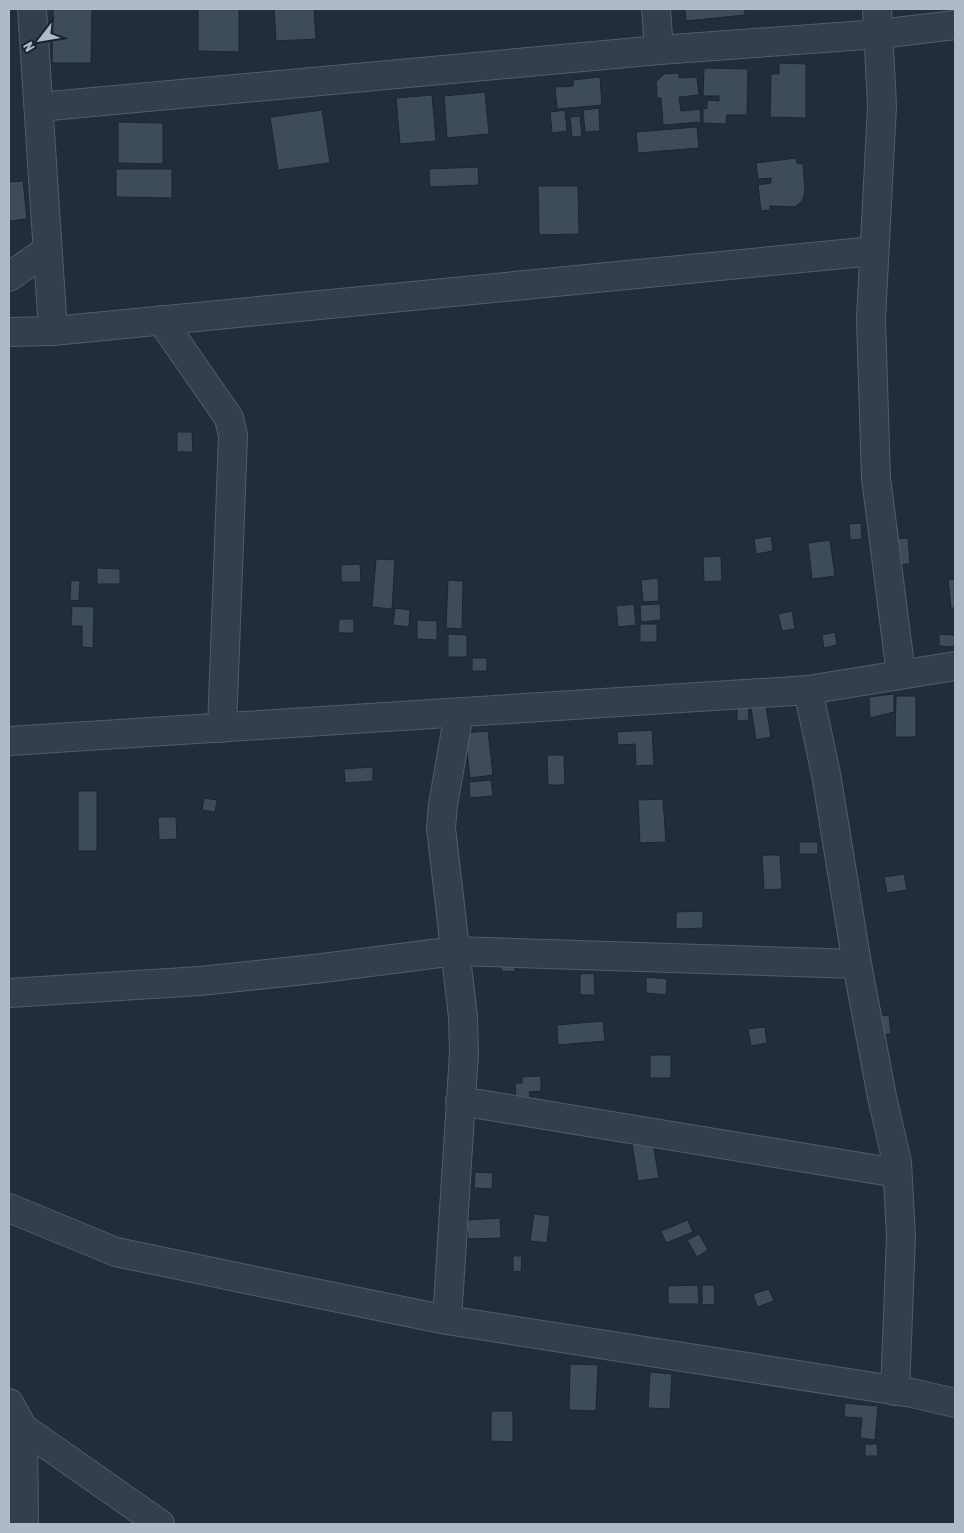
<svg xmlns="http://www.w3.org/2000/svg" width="964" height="1533" font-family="'Asap Condensed',sans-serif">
  <rect width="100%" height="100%" fill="#212d3b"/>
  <path fill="#3d4b5b" stroke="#1c2532" d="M 53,9 L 92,9 L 91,63 L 52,63 Z
    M 198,9 L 239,9 L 239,52 L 198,51 Z
    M 274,9 L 314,9 L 316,39 L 276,41 Z
    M 685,9 L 745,9 L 745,15 L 686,21 Z
    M 779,63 L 806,64 L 806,118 L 770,117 L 771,74 L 779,74 Z
    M 704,68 L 748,69 L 747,115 L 727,115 L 726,124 L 703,123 L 703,108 L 707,109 L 707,100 L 719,101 L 719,96 L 703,96 Z
    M 679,73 L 679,78 L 697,77 L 699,95 L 679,97 L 681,111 L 700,109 L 701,122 L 663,125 L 661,98 L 657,98 L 656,82 L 664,74 Z
    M 600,77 L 602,105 L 557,109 L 555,87 L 573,86 L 573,80 Z
    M 485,92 L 489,134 L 447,138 L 444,96 Z
    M 432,95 L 436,141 L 400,144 L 396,98 Z
    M 599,108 L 600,131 L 585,132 L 583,110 Z
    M 322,110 L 330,163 L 278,170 L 270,117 Z
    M 565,110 L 567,131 L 552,133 L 550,112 Z
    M 580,116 L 582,136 L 572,137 L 570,117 Z
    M 118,122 L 163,123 L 163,164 L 118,163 Z
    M 697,127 L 699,148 L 638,153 L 636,132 Z
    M 796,158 L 797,163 L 803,164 L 805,192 L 802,201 L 795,207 L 770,206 L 770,210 L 761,211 L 758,185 L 771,183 L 771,178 L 758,179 L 756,163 Z
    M 478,167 L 479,185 L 430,187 L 429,169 Z
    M 116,169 L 172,169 L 172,198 L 116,197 Z
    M 23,181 L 27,219 L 9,221 L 9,182 Z
    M 538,186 L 578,186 L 579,234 L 539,235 Z
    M 177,432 L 192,432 L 193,452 L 177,452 Z
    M 861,523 L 862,539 L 850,540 L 849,524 Z
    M 771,536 L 773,551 L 756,554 L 754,539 Z
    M 908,538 L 910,564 L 892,565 L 890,539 Z
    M 830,540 L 835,576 L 812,579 L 808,543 Z
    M 721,556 L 722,581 L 704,582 L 703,557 Z
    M 376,559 L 395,560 L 392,609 L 372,607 Z
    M 360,564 L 361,582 L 341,582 L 341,565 Z
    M 97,568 L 120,569 L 120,584 L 97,584 Z
    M 658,578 L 659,601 L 643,602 L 641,580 Z
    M 955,579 L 955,608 L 951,608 L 948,580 Z
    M 71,580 L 80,581 L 79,601 L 70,600 Z
    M 448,580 L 463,581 L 462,629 L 446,628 Z
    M 634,604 L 636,625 L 618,627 L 616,606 Z
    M 660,604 L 661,620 L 641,622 L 640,605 Z
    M 72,606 L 94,607 L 93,648 L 82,647 L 82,626 L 71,626 Z
    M 395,608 L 410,610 L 409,627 L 393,625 Z
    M 792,611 L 795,629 L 782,631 L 778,614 Z
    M 339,619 L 354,619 L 354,633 L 338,633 Z
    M 417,620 L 437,621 L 437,640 L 417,639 Z
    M 640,624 L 657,624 L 657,642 L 640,642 Z
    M 835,632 L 837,645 L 824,648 L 822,635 Z
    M 448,634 L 467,635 L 467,657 L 448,657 Z
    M 939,634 L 955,635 L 954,647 L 939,646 Z
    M 472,658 L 487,658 L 487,671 L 472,671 Z
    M 894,694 L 894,712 L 870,718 L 869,697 Z
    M 896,696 L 916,696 L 916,737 L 895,737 Z
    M 766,706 L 771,737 L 756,740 L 751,708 Z
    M 748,707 L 749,720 L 737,721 L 737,708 Z
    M 652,730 L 654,765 L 636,766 L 635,744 L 618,745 L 617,732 Z
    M 488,731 L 493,775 L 470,778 L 465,733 Z
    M 547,755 L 564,755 L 565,785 L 548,785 Z
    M 373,767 L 373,781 L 345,783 L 344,769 Z
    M 491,780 L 493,796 L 470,798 L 469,782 Z
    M 78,791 L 97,791 L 97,851 L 78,851 Z
    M 204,798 L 217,800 L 215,812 L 202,810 Z
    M 663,799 L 666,842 L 640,843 L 638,800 Z
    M 158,817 L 176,817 L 177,839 L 159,840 Z
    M 799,842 L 818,842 L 818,854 L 799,854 Z
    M 762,855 L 780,855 L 782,889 L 764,890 Z
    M 904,874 L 907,890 L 887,893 L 884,877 Z
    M 703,911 L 703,928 L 676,929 L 676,912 Z
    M 502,957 L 515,958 L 515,972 L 501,971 Z
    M 594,973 L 595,995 L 580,995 L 580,974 Z
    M 646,977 L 667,979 L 666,995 L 646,993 Z
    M 889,1015 L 891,1034 L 872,1036 L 870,1017 Z
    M 603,1021 L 605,1041 L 558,1045 L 557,1025 Z
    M 765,1027 L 767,1043 L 751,1046 L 748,1029 Z
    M 650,1055 L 671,1055 L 671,1078 L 650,1078 Z
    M 541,1076 L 541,1091 L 529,1092 L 530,1099 L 516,1099 L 515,1083 L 522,1083 L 522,1077 Z
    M 653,1143 L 659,1178 L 638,1181 L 632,1145 Z
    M 475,1172 L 493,1173 L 492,1189 L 474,1188 Z
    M 534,1214 L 550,1216 L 547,1243 L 530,1241 Z
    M 500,1218 L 501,1238 L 468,1239 L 467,1220 Z
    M 688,1220 L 693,1232 L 666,1243 L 661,1231 Z
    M 699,1234 L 708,1250 L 697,1257 L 687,1240 Z
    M 513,1256 L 522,1256 L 521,1272 L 513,1271 Z
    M 698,1285 L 699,1304 L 668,1304 L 668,1286 Z
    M 702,1285 L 714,1285 L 715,1304 L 702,1305 Z
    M 769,1289 L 774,1301 L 757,1307 L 753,1294 Z
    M 570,1364 L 598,1365 L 596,1411 L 569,1410 Z
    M 650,1372 L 672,1374 L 670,1409 L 648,1408 Z
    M 845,1403 L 878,1406 L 875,1440 L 860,1438 L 862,1418 L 844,1417 Z
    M 491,1411 L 513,1411 L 513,1442 L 491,1441 Z
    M 865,1444 L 877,1444 L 878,1456 L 865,1456 Z"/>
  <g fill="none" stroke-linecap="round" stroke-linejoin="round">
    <g stroke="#535c69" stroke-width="30">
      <path id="street" d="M 32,9 L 53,331
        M 656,9 L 659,50
        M 877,9 L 882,106 L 871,319 L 876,478 L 901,674
        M 39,107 L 659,50 L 879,34 L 955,25
        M 9,277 L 47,250
        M 161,320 L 229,418 L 233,436 L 222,728
        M 9,332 L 53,331 L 874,251
        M 808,690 L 826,774 L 857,964 L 882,1097 L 897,1162 L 901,1237 L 895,1391
        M 9,741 L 808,690 L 955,666
        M 9,993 L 200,981 L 323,968 L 455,951 L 857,964
        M 460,1101 L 897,1173
        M 9,1208 L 116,1252 L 265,1283 L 447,1320 L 912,1393 L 955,1403
        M 447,1320 L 464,1053 L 463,1017 L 441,828 L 443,805 L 459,713
        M 9,1403 L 23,1428 L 24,1524
        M 23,1428 L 160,1524"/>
    </g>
    <use href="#street" stroke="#353e4b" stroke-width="28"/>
  </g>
  <rect width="964" height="1533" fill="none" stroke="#b0b9c7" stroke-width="20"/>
  <g transform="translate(40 40) rotate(239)" stroke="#1a2330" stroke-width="4" paint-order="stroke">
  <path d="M0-4L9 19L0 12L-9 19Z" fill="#b0b9c7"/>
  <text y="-8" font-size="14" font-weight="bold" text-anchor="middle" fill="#b0b9c7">N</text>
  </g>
</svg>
